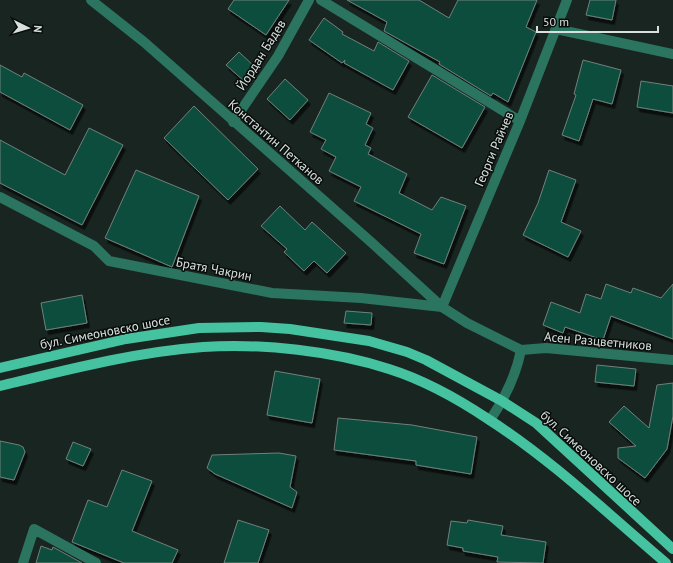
<svg xmlns="http://www.w3.org/2000/svg" width="673" height="563" font-family="'PT Sans',sans-serif">
  <defs>
    <filter id="shadow"><feDropShadow dx="2.5" dy="4.5" stdDeviation="0" flood-color="#0009"/></filter>
  </defs>
  <rect width="100%" height="100%" fill="#192521"/>
  <path fill="#074e3d" stroke="#72807b" filter="url(#shadow)" d="M 234,0 L 289,0 L 266,35 L 228,9 Z
    M 347,0 L 419,0 L 449,18 L 458,0 L 537,0 L 526,27 L 536,32 L 508,102 L 493,93 L 491,96 L 439,64 L 440,62 L 384,31 L 387,22 Z
    M 590,0 L 616,0 L 612,20 L 586,15 Z
    M 324,18 L 343,32 L 342,34 L 374,51 L 378,42 L 409,61 L 393,90 L 344,63 L 345,60 L 342,63 L 309,40 Z
    M 239,52 L 256,68 L 244,81 L 226,65 Z
    M 583,60 L 621,70 L 612,104 L 593,99 L 579,141 L 562,135 L 576,95 L 574,94 Z
    M 0,65 L 22,77 L 24,73 L 83,105 L 70,130 L 0,92 Z
    M 432,75 L 485,107 L 462,148 L 408,117 Z
    M 285,79 L 308,100 L 290,120 L 267,99 Z
    M 641,81 L 673,86 L 673,113 L 637,107 Z
    M 329,93 L 371,113 L 366,124 L 373,128 L 365,145 L 371,148 L 368,154 L 407,174 L 399,193 L 432,210 L 441,197 L 466,206 L 444,264 L 414,253 L 421,234 L 354,201 L 361,187 L 329,171 L 336,157 L 321,149 L 326,140 L 310,132 Z
    M 194,106 L 258,169 L 228,200 L 164,138 Z
    M 89,128 L 123,145 L 82,225 L 0,183 L 0,140 L 65,175 Z
    M 136,170 L 199,196 L 172,267 L 105,238 Z
    M 549,170 L 576,180 L 561,222 L 581,231 L 568,257 L 523,235 L 538,203 Z
    M 280,206 L 305,230 L 312,222 L 346,253 L 327,273 L 314,261 L 304,271 L 284,252 L 287,249 L 261,226 Z
    M 606,284 L 631,293 L 633,288 L 661,298 L 673,284 L 673,339 L 611,316 L 603,340 L 565,327 L 563,333 L 543,325 L 551,302 L 580,313 L 586,294 L 601,299 Z
    M 82,295 L 87,323 L 46,330 L 41,303 Z
    M 346,311 L 372,313 L 371,325 L 344,323 Z
    M 597,365 L 636,369 L 634,386 L 595,382 Z
    M 275,371 L 320,379 L 312,423 L 267,415 Z
    M 673,383 L 673,416 L 667,449 L 645,478 L 618,458 L 618,448 L 636,446 L 609,422 L 624,406 L 649,428 L 657,385 Z
    M 338,418 L 412,425 L 477,437 L 471,474 L 416,465 L 416,461 L 334,450 Z
    M 0,441 L 19,445 L 23,447 L 25,452 L 14,480 L 0,477 Z
    M 73,442 L 91,449 L 83,466 L 66,459 Z
    M 279,453 L 296,456 L 290,487 L 297,492 L 292,508 L 215,474 L 207,468 L 212,455 Z
    M 122,470 L 152,481 L 132,531 L 178,550 L 172,563 L 124,563 L 72,542 L 88,500 L 107,507 Z
    M 238,520 L 269,530 L 258,563 L 224,563 Z
    M 468,520 L 503,526 L 501,535 L 546,542 L 543,563 L 497,562 L 498,557 L 463,551 L 463,548 L 447,545 L 451,521 L 467,523 Z
    M 41,546 L 52,550 L 53,547 L 82,563 L 36,563 Z"/>
  <g fill="none" stroke-linecap="round" stroke-linejoin="round">
    <path stroke="#2b745f" stroke-width="10" d="M 91,0 L 144,42 L 371,242 L 442,307 L 467,323 L 521,350 L 546,348 L 673,360
      M 321,0 L 520,121
      M 556,29 L 673,54
      M 233,122 L 278,56 L 309,0
      M 0,197 L 94,246 L 109,261 L 272,293 L 361,298 L 442,307
      M 442,307 L 520,121 L 567,0
      M 490,420 C 505,398 516,376 521,350
      M 23,563 L 34,529 L 96,563"/>
    <path stroke="#45c29f" stroke-width="10" d="M 0,368 L 126,339 L 199,328 L 261,327 L 290,329 L 369,341 L 407,352 L 426,360 L 502,401 L 536,423 L 673,549
      M 0,386 C 66,370 135,352 203,347 C 262,343 334,351 389,369 C 424,380 458,399 488,419 C 552,460 608,514 666,563"/>
  </g>
  <g text-anchor="middle" dominant-baseline="central" stroke-width="3" stroke-linejoin="round" paint-order="stroke">
    <g font-size="13" fill="#d8e0dd" stroke="#080d0b">
      <text transform="translate(261 55) rotate(-58)">Йордан Бадев</text>
      <text transform="translate(276 142) rotate(41)">Константин Петканов</text>
      <text transform="translate(494 149) rotate(-67)">Георги Райчев</text>
      <text transform="translate(214 269) rotate(11)">Братя Чакрин</text>
      <text transform="translate(105 332) rotate(-11)">бул. Симеоновско шосе</text>
      <text transform="translate(598 341) rotate(5)">Асен Разцветников</text>
      <text transform="translate(591 458) rotate(43)">бул. Симеоновско шосе</text>
    </g>
  </g>
  <g transform="translate(28 28) rotate(95)" stroke="#080d0b" stroke-width="3" paint-order="stroke">
  <path d="M0-3L7 15L0 10L-7 15Z" fill="#d8e0dd"/>
  <text y="-6" font-size="11" font-weight="bold" text-anchor="middle" fill="#d8e0dd">N</text>
  </g>
  <path d="M537 26v6h121v-6" fill="none" stroke="#d8e0dd" stroke-width="2"/>
  <text x="543" y="26" font-size="12" fill="#d8e0dd" stroke="#080d0b" stroke-width="3" paint-order="stroke">50 m</text>
</svg>
